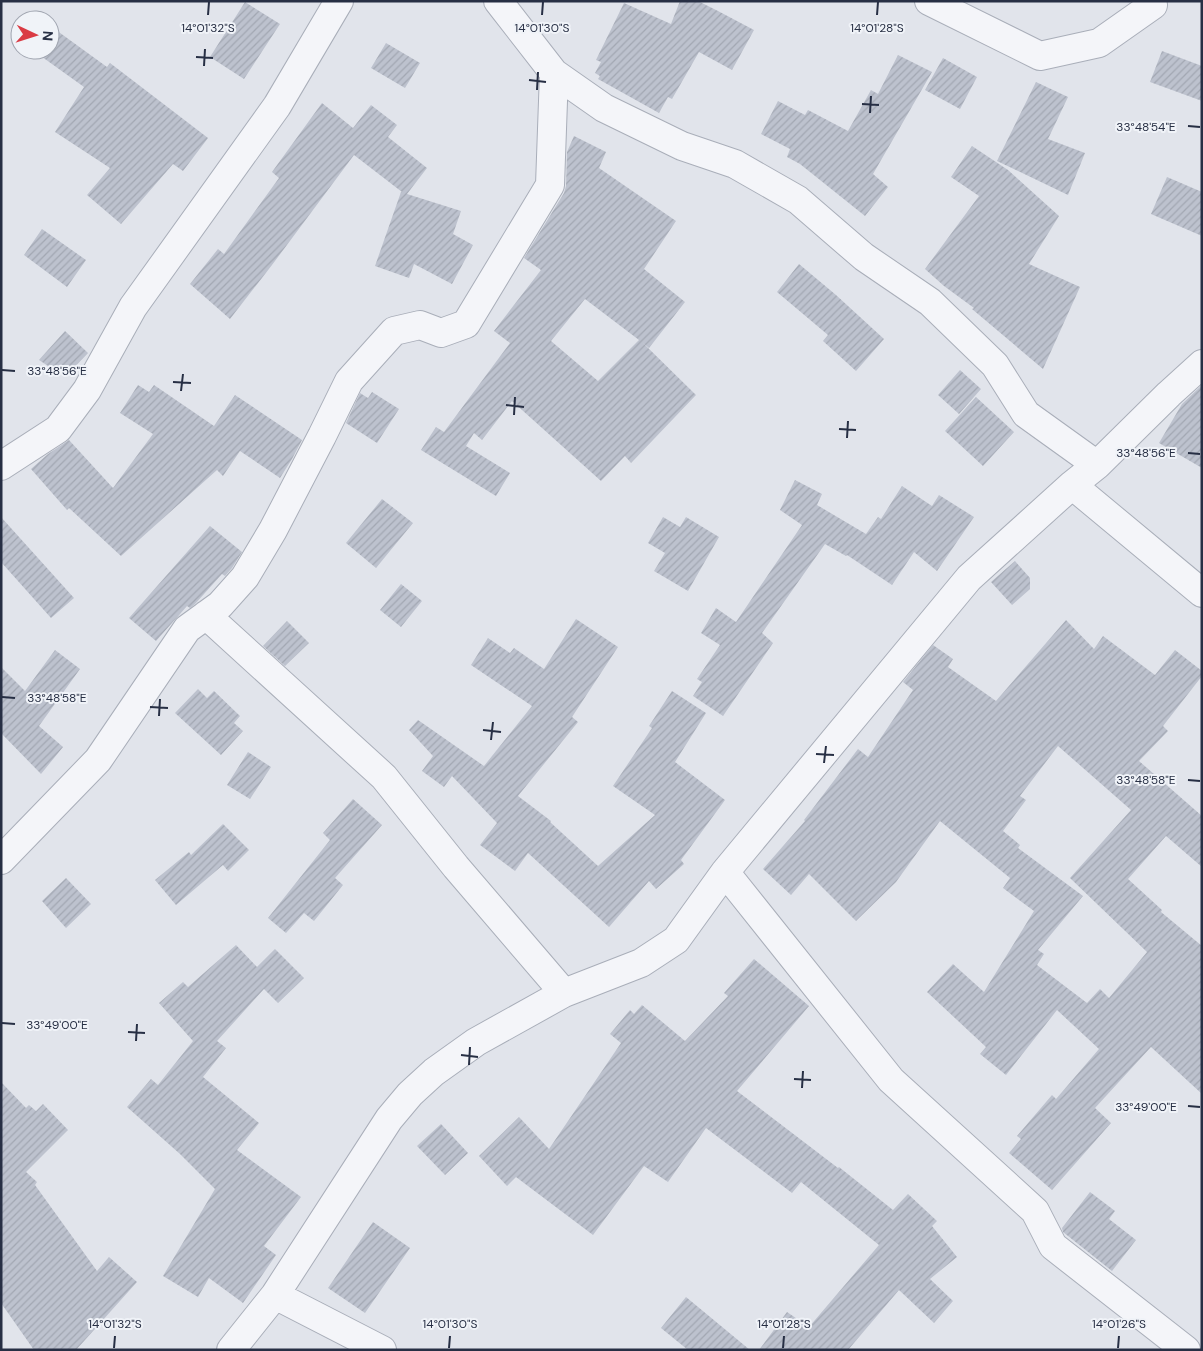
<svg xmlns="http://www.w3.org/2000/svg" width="1203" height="1351" font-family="'DM Sans',sans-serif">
  <defs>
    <pattern id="building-hatch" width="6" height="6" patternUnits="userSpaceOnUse" patternTransform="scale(1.25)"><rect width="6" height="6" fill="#bdc2ce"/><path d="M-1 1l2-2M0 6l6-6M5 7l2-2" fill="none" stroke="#a2a7b2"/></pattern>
  </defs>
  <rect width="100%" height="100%" fill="#e1e4eb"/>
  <path fill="url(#building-hatch)" fill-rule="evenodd" d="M 680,1 L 698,1 L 718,11 L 754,30 L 732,70 L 699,52 L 672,99 L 668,97 L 659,113 L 598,79 L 600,76 L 595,73 L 601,62 L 596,60 L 624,3 L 671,24 Z
    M 245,2 L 280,24 L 244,79 L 210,57 Z
    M 56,30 L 107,67 L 110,63 L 208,138 L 183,171 L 173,164 L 121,224 L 87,195 L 110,168 L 55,132 L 84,87 L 38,54 L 41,50 L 50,50 L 50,38 Z
    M 386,43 L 420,63 L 405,88 L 371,68 Z
    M 1162,51 L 1202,66 L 1202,101 L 1150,82 Z
    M 898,55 L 932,72 L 873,174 L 888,187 L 865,216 L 800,164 L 787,157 L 790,149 L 761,134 L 778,101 L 805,115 L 808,110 L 848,131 L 871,90 L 878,94 Z
    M 943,58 L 977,77 L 960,109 L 925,90 Z
    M 1036,82 L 1068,97 L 1048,139 L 1085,153 L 1068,195 L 997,161 Z
    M 322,103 L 353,128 L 371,105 L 397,125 L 388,137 L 427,168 L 407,194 L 461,211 L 453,234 L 473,245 L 452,284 L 414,264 L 409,278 L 375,266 L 401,192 L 402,192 L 354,155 L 272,265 L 230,319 L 190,284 L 218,249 L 224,254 L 279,178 L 272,172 Z
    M 574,136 L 606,152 L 599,168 L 676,221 L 644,269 L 685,302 L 649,348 L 643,343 L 696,395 L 631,463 L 625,456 L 601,481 L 512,401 L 482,440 L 474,433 L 466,446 L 510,473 L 496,496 L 421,450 L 436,427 L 444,432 L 510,343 L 494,331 L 541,270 L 524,258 L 564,193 L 566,186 L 567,152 ZM 585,299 L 639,340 L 598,381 L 551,341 Z
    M 972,146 L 1008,170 L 1059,216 L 1029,264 L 1080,287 L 1043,369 L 972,309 L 974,308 L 944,286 L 925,269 L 979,196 L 951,177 Z
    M 1167,177 L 1202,192 L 1202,236 L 1151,214 Z
    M 42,229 L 86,260 L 67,287 L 24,255 Z
    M 799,264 L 836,295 L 884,339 L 856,371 L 823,341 L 828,335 L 777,292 Z
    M 65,331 L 88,353 L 65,377 L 39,360 Z
    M 960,370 L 981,389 L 959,414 L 938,395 Z
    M 138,385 L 149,392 L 154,385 L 214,426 L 235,395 L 302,440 L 292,459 L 280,478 L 240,451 L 223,476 L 217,470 L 121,556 L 69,508 L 67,510 L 31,469 L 48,454 L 69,440 L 113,488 L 153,434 L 120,413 Z
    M 1202,385 L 1202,468 L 1159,443 L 1182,404 Z
    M 372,392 L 399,409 L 377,443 L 346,423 L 360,393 L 368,398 Z
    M 976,397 L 1014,432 L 983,466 L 945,431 Z
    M 795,480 L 822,494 L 817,505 L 866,534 L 878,517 L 881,519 L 902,486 L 932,506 L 939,495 L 974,517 L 937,571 L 914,552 L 892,585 L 847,555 L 846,556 L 825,544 L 762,633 L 773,643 L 723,716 L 693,696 L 702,682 L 697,679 L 720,645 L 701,633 L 716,608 L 736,622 L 802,525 L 780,510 Z
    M 382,499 L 413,523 L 376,568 L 346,543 Z
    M 1,517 L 74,598 L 51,618 L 1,562 Z
    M 663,517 L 680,527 L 686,517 L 719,537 L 688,591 L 654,571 L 665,553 L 648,543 Z
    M 210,526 L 242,552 L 232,568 L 225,576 L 222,574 L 195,604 L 190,608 L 187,606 L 156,641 L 129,618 Z
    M 1015,561 L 1030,578 L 1030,589 L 1012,605 L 991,582 Z
    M 401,584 L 422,601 L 401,627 L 380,610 Z
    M 576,619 L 618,647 L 572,717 L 578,722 L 518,796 L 551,821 L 550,822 L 598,866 L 655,815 L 613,786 L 652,728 L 649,726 L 672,691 L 706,713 L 675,762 L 725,800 L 681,860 L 684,864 L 656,889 L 649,881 L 609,927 L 528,853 L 515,871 L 480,845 L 497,823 L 452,776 L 444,787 L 422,771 L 433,756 L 409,730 L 418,720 L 484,766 L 532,706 L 471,665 L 488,638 L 510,653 L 514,648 L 544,669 Z
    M 1066,620 L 1094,649 L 1103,636 L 1155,675 L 1175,650 L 1202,671 L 1202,676 L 1163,726 L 1168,731 L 1139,761 L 1202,816 L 1202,867 L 1166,836 L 1128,879 L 1162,910 L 1161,912 L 1202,946 L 1202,1094 L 1151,1047 L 1095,1108 L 1111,1123 L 1052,1190 L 1009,1153 L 1021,1139 L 1017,1136 L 1052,1095 L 1056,1099 L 1099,1049 L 1057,1010 L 1006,1075 L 980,1054 L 986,1047 L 927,992 L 953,964 L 984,992 L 1034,911 L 1003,888 L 1010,878 L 940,821 L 896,882 L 856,921 L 809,874 L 791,895 L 763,869 L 805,821 L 804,820 L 858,749 L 868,757 L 913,690 L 903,682 L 933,645 L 953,659 L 948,667 L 996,701 ZM 1058,746 L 1131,810 L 1070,878 L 1147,952 L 1109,998 L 1100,989 L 1087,1003 L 1037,965 L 1044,954 L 1038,950 L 1083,896 L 1018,848 L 1020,845 L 1003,831 L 1026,800 L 1020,796 Z
    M 287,621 L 309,643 L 285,666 L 263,646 Z
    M 55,650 L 80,669 L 39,726 L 63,747 L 41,774 L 1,733 L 1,667 L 25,691 Z
    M 198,689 L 207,698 L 214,691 L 240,716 L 234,723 L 243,731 L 221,755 L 175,713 Z
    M 248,752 L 271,767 L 250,799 L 227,785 Z
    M 353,799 L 382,825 L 335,878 L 343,885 L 314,921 L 304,913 L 286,933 L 268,918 L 330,840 L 323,833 Z
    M 223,824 L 249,850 L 228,871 L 223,865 L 176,905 L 155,880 L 189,852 L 191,855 Z
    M 66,878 L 91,904 L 66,928 L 42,901 Z
    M 236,945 L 257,967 L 275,949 L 304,978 L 278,1003 L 264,989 L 217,1041 L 226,1048 L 203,1077 L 259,1123 L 237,1150 L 301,1197 L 264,1246 L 276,1255 L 243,1303 L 209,1278 L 198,1297 L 163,1276 L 215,1189 L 180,1154 L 127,1107 L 151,1079 L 158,1085 L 193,1041 L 159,1003 L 183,982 L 188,987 Z
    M 754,959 L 809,1006 L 737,1091 L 838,1168 L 839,1167 L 893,1210 L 908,1194 L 937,1221 L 932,1226 L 957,1257 L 930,1279 L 953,1301 L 934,1323 L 899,1290 L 848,1350 L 759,1350 L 787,1312 L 809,1327 L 879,1245 L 801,1182 L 792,1193 L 706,1128 L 668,1182 L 644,1166 L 593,1235 L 516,1177 L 507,1186 L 479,1156 L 519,1117 L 549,1149 L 621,1043 L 610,1034 L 630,1010 L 634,1014 L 642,1005 L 685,1041 L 728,996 L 724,993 Z
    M 1,1082 L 26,1108 L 29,1105 L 36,1111 L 43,1104 L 68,1130 L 26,1172 L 37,1182 L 35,1185 L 97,1271 L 109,1257 L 137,1282 L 76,1350 L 34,1350 L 1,1303 Z
    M 441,1124 L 468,1153 L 445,1175 L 417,1146 Z
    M 1090,1192 L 1115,1211 L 1109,1219 L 1136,1240 L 1112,1271 L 1063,1232 L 1062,1228 Z
    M 373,1222 L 410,1248 L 365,1313 L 328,1288 Z
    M 686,1297 L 750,1350 L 688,1350 L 661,1328 Z"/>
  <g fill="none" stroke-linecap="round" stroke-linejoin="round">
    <g stroke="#a9aeb9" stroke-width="30">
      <path id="minor" d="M 498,1 L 554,73 L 604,108 L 682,146 L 735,164 L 798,200 L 864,257 L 930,302 L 995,365 L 1026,414 L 1097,465
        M 929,1 L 1040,56 L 1099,43 L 1153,5
        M 1,466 L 58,429 L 87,390 L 133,307 L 277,106 L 339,1
        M 1072,485 L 1202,593
        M 206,615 L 384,777 L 456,867 L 564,993
        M 1,860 L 98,760 L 187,629 L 220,605 L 245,577 L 273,530 L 322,436 L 349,381 L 394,331 L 420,325 L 441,333 L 466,324 L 550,185 L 554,73
        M 725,872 L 891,1080 L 1035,1211 L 1053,1246 L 1186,1350
        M 275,1295 L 382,1350
        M 231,1350 L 275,1295 L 389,1119 L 410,1094 L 434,1072 L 476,1042 L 564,993 L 641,963 L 676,940 L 725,872 L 969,578 L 1072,485 L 1097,465 L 1169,394 L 1202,364"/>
    </g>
    <use href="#minor" stroke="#f4f5f9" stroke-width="28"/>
  </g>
  <path fill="none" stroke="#272f44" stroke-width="2" d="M 208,15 L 209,2M 542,15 L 543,2M 877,15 L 878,2M 196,57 L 213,58M 204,66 L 205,49M 529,80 L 546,82M 537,90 L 538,72M 862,104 L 879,105M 870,113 L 871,96M 1188,126 L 1200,127M 2,370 L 15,371M 173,382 L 191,383M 181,391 L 183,374M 506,405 L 524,407M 514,415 L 515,397M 839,429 L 856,430M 847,438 L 848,421M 1188,453 L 1200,454M 2,697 L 15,698M 150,707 L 168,708M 159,716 L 160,699M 483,730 L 501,732M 491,740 L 493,722M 816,754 L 834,755M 824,763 L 826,746M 1188,780 L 1200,781M 2,1023 L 15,1024M 128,1032 L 145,1033M 136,1041 L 137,1024M 461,1055 L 478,1057M 469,1065 L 470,1047M 794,1079 L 811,1080M 802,1088 L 803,1071M 1188,1106 L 1200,1107M 114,1348 L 115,1336M 449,1348 L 450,1336M 783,1348 L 784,1336M 1118,1348 L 1119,1336"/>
  <g font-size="12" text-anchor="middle" fill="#272f44" stroke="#f0f3f8" stroke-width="4" stroke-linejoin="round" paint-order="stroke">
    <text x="208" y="32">14°01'32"S</text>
    <text x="542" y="32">14°01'30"S</text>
    <text x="877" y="32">14°01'28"S</text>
    <text x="1146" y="131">33°48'54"E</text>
    <text x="57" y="375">33°48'56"E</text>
    <text x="1146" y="457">33°48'56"E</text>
    <text x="57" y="702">33°48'58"E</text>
    <text x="1146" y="784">33°48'58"E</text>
    <text x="57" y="1029">33°49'00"E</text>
    <text x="1146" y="1111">33°49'00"E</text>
    <text x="115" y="1328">14°01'32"S</text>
    <text x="450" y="1328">14°01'30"S</text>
    <text x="784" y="1328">14°01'28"S</text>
    <text x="1119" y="1328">14°01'26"S</text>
  </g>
  <rect width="1203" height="1351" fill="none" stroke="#272f44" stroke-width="5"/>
  <g transform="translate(35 35) rotate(94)"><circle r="24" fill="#f0f3f8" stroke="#a0a5b0"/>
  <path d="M0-4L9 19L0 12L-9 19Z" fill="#da3b44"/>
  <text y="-8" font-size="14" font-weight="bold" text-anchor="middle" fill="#272f44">N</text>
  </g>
</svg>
